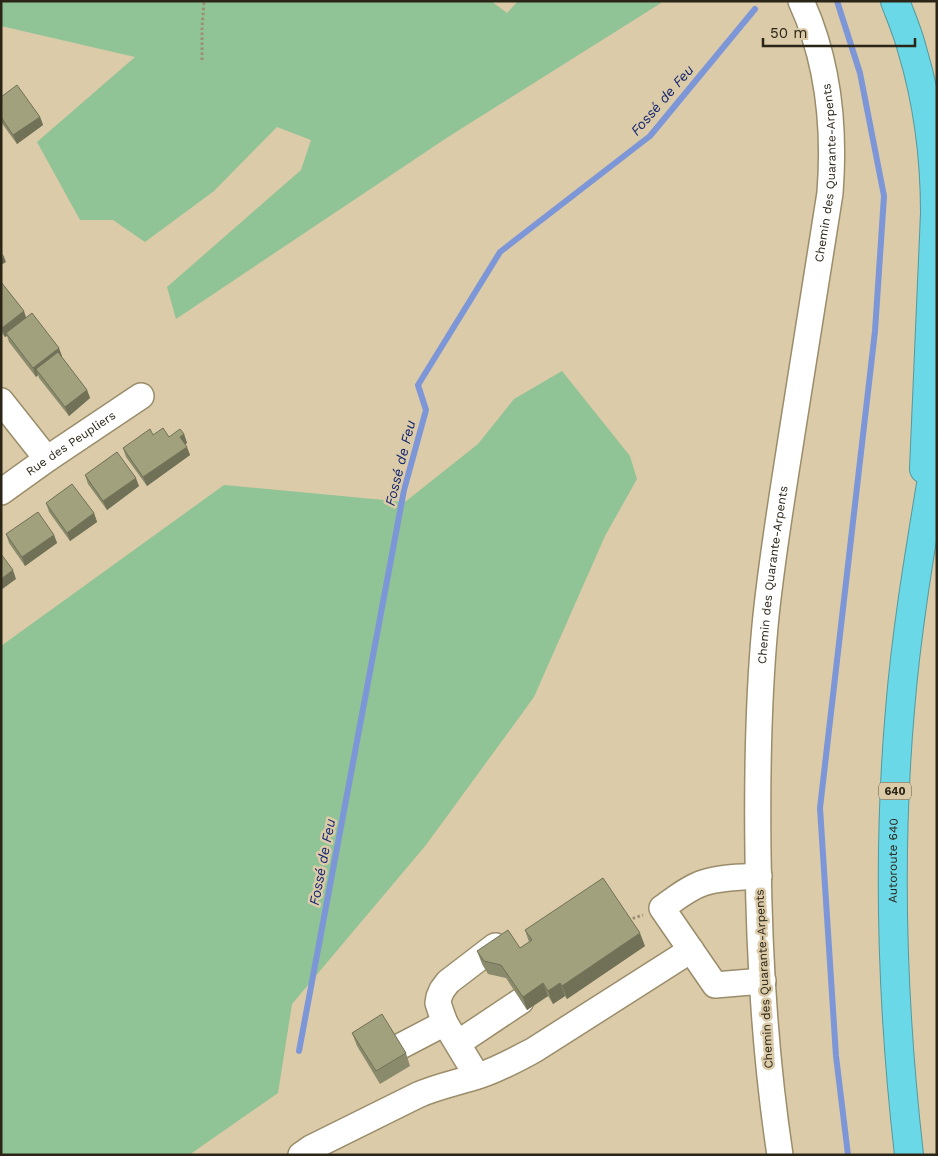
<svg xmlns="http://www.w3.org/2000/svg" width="938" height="1156" font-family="'Work Sans',sans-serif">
  <rect width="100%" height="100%" fill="#dbcba8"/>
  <path fill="#90c395" d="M 1,1 L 491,1 L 507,13 L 518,1 L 660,1 L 661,3 L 448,137 L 176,319 L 167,287 L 301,170 L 311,140 L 277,127 L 214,191 L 145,242 L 113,220 L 80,220 L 37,142 L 135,57 L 1,26 Z
    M 562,371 L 630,456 L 637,479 L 605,536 L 534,697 L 426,845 L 292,1004 L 278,1093 L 189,1155 L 1,1155 L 1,646 L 224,485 L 405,502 L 478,444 L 514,399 Z"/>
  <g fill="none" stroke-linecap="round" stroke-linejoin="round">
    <path stroke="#7c96d7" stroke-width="6" d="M 837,1 L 860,73 L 884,196 L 875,331 L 820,808 L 836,1056 L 848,1155
      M 299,1051 L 404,490 L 426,410 L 418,385 L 500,252 L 650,136 L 755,9"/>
    <g stroke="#9b8d6b" stroke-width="28">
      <g id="minor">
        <path d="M 1,401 L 47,459"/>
        <path id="s1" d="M 1,492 L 47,459 L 141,396"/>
        <path d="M 759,876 C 740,877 720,877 703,883 C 688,888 675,899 662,908 L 715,985 L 763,981"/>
        <path d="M 458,1043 L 521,1001"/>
        <path d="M 399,1047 L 445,1023"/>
        <path d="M 477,1076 L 445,1023 L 441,1012 L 438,1003 L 439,997 L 442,990 L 448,982 L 495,946"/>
        <path d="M 301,1155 L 311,1148 L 418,1095 C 438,1086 460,1082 481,1075 C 499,1069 517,1059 534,1050 L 691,950"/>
        <path id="s2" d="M 780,1155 C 765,1056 759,954 758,854 C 757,778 758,702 765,626 C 771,562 782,498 792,433 C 804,353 817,273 830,193 C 835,128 829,62 801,1"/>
      </g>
    </g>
    <g stroke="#54999e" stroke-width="30">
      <g id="highway">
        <path d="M 895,1 C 901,17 908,33 912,49 C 928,102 935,158 935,213 L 924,469"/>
        <path id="s3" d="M 909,1155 C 892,1006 887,859 900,710 C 907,622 923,534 937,448"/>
      </g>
    </g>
    <path stroke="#9b8f74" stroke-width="3" stroke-dasharray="2.5 2.5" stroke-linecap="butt" d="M 202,60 L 202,28 L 204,1
      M 628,920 L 643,915"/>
    <use href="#minor" stroke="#fff" stroke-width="25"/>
    <use href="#highway" stroke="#6ad8e7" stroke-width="28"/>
  </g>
  <path fill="#8a8a6c" d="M 1,97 L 40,117 L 43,125 L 17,144 L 1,122 Z
    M 1,282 L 26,318 L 62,356 L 61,357 L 87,390 L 90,398 L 69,416 L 39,378 L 38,375 L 36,377 L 9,342 L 7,336 L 5,337 L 1,332 Z
    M 184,434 L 187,443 L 185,444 L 190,455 L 147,486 L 126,457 L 123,448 L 153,435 L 169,437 Z
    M 85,475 L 139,486 L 107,510 L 88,484 Z
    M 46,503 L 94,513 L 97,522 L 70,541 L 49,512 Z
    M 6,534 L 54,535 L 57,543 L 25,566 L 9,543 Z
    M 525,930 L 645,946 L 567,999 L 565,996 L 553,1004 L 548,996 L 527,1010 L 506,978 L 488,974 L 482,964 L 477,951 L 520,948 L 529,942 Z
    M 352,1033 L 406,1053 L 410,1066 L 380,1084 L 357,1046 Z"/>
  <path fill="#717158" d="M 40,117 L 43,125 L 17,144 L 13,135 Z
    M 4,257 L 6,262 L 1,265 L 1,260 Z
    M 24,311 L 27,320 L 6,333 L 7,336 L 5,337 L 2,328 Z
    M 59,348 L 62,356 L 40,374 L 36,369 L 38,375 L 36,377 L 33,368 Z
    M 87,390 L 90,398 L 69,416 L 65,407 Z
    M 184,434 L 187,443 L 183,446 L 180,437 Z
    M 187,447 L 190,455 L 147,486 L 143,477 Z
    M 136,478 L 139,486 L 107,510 L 103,501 Z
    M 94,513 L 97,522 L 70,541 L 67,533 Z
    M 54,535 L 57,543 L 25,566 L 22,557 Z
    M 13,570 L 16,579 L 1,590 L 1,579 Z
    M 640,933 L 645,946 L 567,999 L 562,986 Z
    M 543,983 L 548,996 L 527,1010 L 523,997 Z
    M 560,983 L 565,996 L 553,1004 L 548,991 Z"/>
  <path fill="#a1a17d" stroke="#717158" d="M 17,85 L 40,117 L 13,135 L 1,117 L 1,97 Z
    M 1,253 L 4,257 L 1,260 Z
    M 1,282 L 24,311 L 2,328 L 1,327 Z
    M 32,313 L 59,348 L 33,368 L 6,333 Z
    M 58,352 L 87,390 L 65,407 L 36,369 Z
    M 163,428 L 169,437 L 180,429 L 184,434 L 180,437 L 187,447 L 143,477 L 123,448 L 150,429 L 153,435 Z
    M 117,452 L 136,478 L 103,501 L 85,475 Z
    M 72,484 L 94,513 L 67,533 L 46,503 Z
    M 38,512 L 54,535 L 22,557 L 6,534 Z
    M 1,554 L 13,570 L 1,579 Z
    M 603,878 L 640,933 L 562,986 L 560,983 L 548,991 L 543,983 L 523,997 L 501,965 L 484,961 L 477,951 L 508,930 L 520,948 L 532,940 L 525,930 Z
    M 382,1014 L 406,1053 L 376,1071 L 352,1033 Z"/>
  <g text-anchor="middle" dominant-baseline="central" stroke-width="5" stroke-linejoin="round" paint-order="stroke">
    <rect fill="#dbcba8" stroke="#605742" stroke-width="1" x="879" y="782.5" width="32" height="17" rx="4"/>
    <g font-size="11" font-weight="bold" fill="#2b2517">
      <text x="895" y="791">640</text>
    </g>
    <g font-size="12" fill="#2b2517" stroke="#dbcba8">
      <text stroke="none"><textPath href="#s2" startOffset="988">Chemin des Quarante-Arpents</textPath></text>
      <text stroke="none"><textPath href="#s1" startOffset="85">Rue des Peupliers</textPath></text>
      <text stroke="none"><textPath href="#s2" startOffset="582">Chemin des Quarante-Arpents</textPath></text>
      <text stroke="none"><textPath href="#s3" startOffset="295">Autoroute 640</textPath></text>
      <text transform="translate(764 979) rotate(-93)">Chemin des Quarante-Arpents</text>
    </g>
    <g font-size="14" font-style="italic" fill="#132671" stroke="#dbcba8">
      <text transform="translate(662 100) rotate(-49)">Fossé de Feu</text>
      <text transform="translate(400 463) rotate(-76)">Fossé de Feu</text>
      <text transform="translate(322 862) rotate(-79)">Fossé de Feu</text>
    </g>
  </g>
  <rect width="938" height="1156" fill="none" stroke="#2b2517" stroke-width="5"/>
  <path d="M763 38v8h152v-8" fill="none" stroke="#2b2517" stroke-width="2.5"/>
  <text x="770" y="38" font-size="15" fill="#2b2517" stroke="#dbcba8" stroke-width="4" paint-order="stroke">50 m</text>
</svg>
